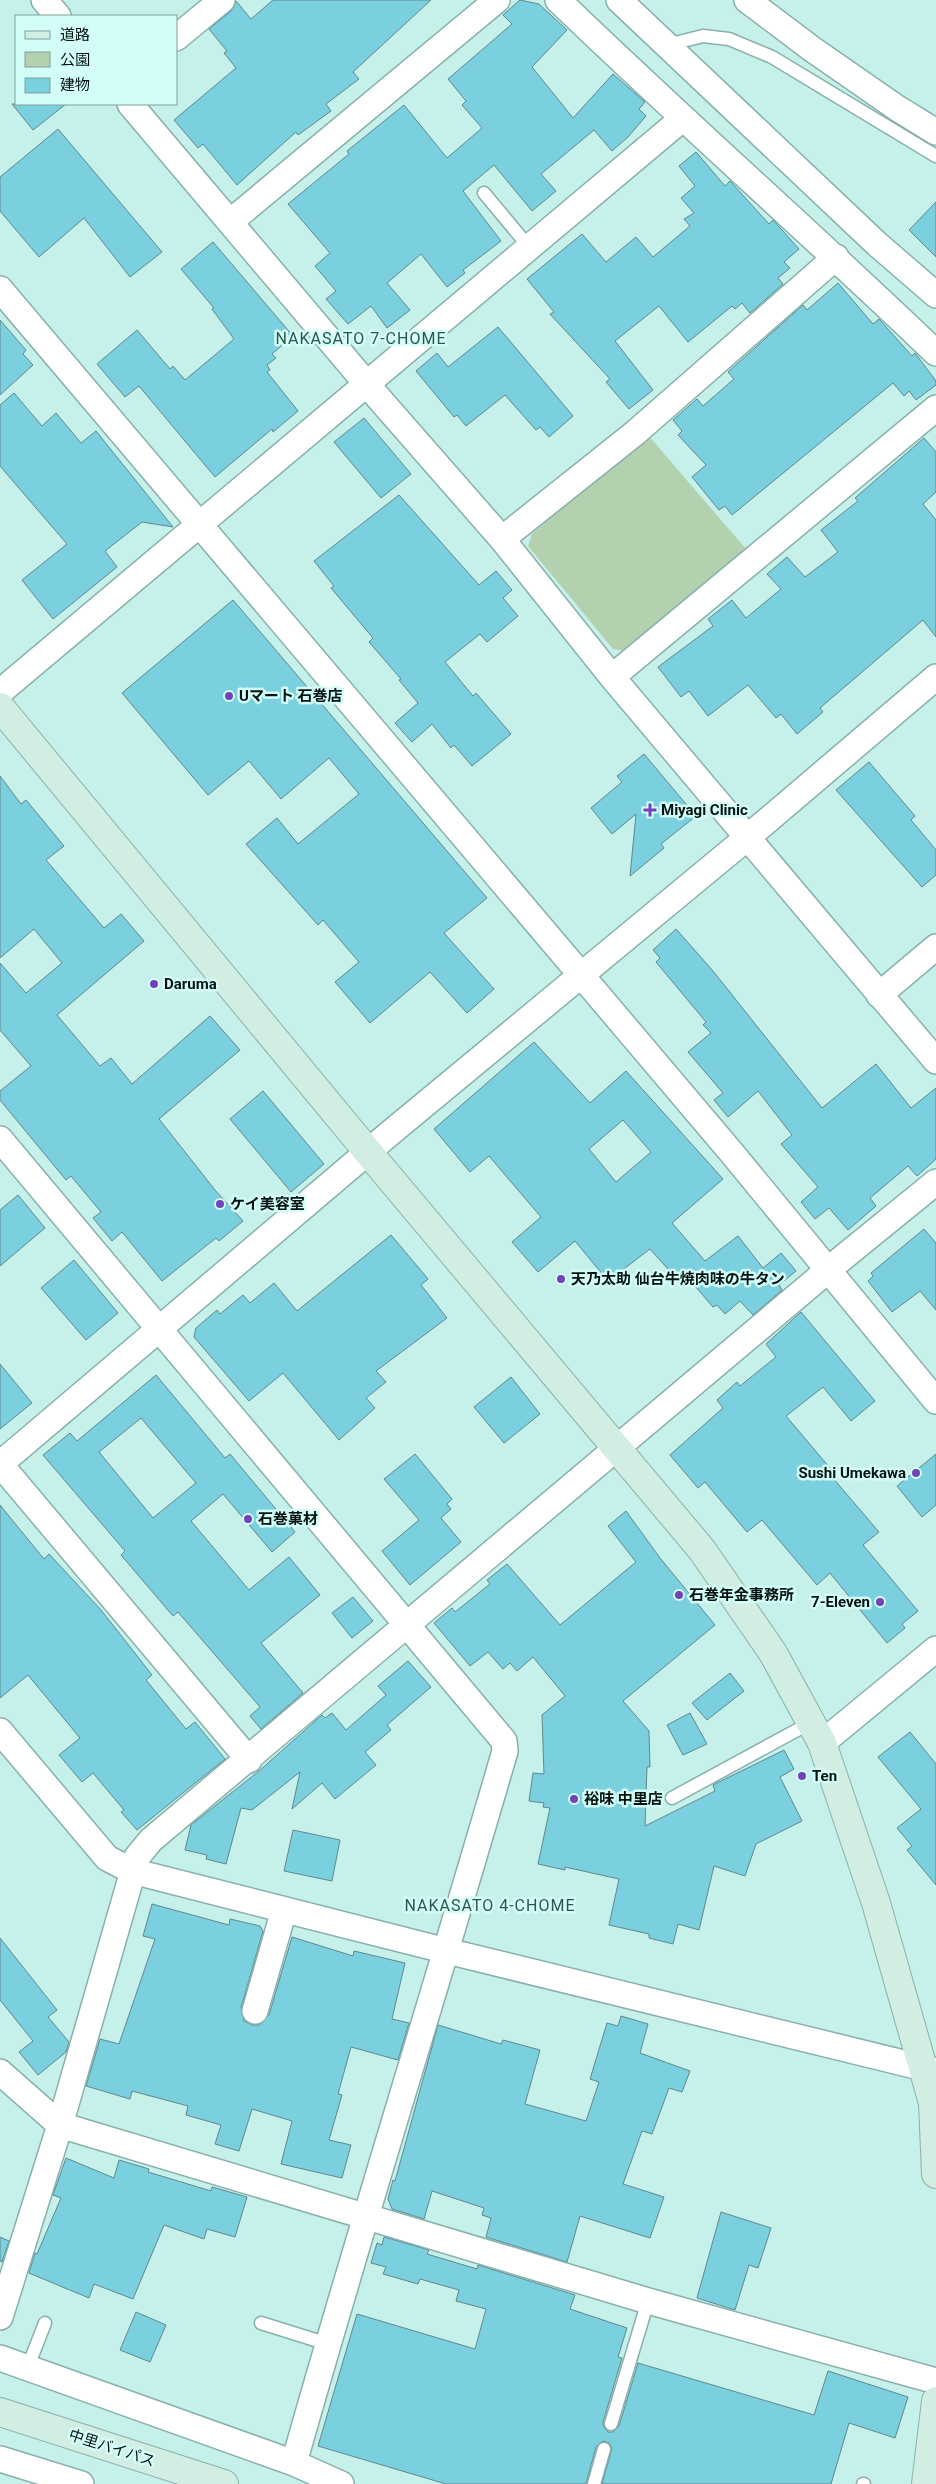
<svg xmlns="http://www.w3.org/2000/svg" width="936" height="2484" font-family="Roboto,'Noto Sans JP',sans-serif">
  <rect width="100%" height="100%" fill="#c6f0ea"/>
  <path fill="#b4d1af" d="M 647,434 L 746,549 L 627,651 L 613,649 L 528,546 L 532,534 Z"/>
  <path fill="#7ad0de" stroke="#60878d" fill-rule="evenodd" d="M 273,0 L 431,0 L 353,72 L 359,79 L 326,104 L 331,111 L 298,135 L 296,132 L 237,185 L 203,144 L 198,148 L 174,120 L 236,68 L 224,53 L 227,51 L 209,29 L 231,11 L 236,1 L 251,19 Z
    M 520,0 L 539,4 L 567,30 L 532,67 L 573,118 L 613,74 L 645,102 L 639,109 L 646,116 L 628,137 L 612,151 L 594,130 L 541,174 L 556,191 L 532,211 L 494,165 L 463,191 L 501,241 L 463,270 L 465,273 L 447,287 L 421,254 L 387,283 L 410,310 L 387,328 L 371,306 L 348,324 L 326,299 L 336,291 L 315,266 L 330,253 L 288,204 L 349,154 L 347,151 L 404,105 L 447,158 L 482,128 L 462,105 L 466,101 L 448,79 L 512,24 L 503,15 Z
    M 12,104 L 66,104 L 33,130 Z
    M 58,129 L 162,252 L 130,277 L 84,218 L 39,257 L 0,211 L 0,177 Z
    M 696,152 L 725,186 L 730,181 L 769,224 L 773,220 L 799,249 L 784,262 L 790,268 L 778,278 L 783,284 L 750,313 L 742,303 L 735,309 L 732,306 L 688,342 L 659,306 L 615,341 L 653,390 L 629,409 L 606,382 L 610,379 L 550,314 L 554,312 L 527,279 L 582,234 L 606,262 L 636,237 L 653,257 L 690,226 L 684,219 L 694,213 L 681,198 L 695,186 L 679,166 Z
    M 936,202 L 936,257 L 909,230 Z
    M 213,242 L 293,336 L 272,354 L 276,358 L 267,365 L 270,370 L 267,372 L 298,411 L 273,432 L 272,429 L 215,477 L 139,386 L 125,397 L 97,364 L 137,330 L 170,369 L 173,366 L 185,380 L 234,339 L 212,309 L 214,308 L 181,269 Z
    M 838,283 L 873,324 L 879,319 L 912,356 L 915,353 L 936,381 L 936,385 L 916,400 L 909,391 L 904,396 L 893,383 L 732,515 L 725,506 L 719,510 L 692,477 L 706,465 L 678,435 L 682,431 L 673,420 L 697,399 L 703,406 L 734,379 L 728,372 L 803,305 L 807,310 Z
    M 0,320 L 26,350 L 23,354 L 33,365 L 0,395 Z
    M 498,327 L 573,416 L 549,437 L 540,427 L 536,430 L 505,395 L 466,426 L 457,415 L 454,417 L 416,371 L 437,353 L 448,367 Z
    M 14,393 L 42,426 L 56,413 L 81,443 L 96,431 L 173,527 L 142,522 L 105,551 L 117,567 L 53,619 L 22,580 L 67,544 L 0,466 L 0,405 Z
    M 364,418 L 411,474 L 381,498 L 334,442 Z
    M 924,438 L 936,452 L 936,492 L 923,504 L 936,520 L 936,637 L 923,620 L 820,708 L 823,712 L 797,734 L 781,714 L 776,718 L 748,685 L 708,716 L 689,691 L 681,697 L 658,667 L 713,626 L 708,619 L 732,600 L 746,618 L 781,589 L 767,574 L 787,557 L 805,577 L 838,552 L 821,530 L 858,501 L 855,498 Z
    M 399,495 L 479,585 L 496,571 L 512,590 L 503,598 L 518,616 L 487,642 L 480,634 L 445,662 L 473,696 L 476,693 L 511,734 L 472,766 L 454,745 L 451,748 L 432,724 L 412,742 L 395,723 L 418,703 L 399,680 L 401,679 L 369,642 L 373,638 L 331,588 L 334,586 L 314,561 Z
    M 233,600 L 487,898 L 444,933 L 494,989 L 467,1013 L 430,972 L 370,1023 L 335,982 L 359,962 L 323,920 L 318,925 L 246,844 L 277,818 L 298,844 L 359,794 L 329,758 L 281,799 L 249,761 L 208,795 L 122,693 Z
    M 644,754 L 696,816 L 661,844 L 664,848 L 630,876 L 636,814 L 612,834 L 591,808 L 622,782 L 617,776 Z
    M 869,762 L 915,816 L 911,820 L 936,850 L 936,875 L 922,887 L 836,790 Z
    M 0,776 L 21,804 L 26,800 L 64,846 L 46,860 L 104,928 L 121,914 L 144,941 L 57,1015 L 100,1066 L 111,1058 L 132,1084 L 210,1016 L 240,1050 L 159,1119 L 215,1190 L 243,1221 L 219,1241 L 216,1238 L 162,1281 L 122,1232 L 112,1241 L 93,1218 L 101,1212 L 71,1176 L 66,1180 L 0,1100 L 0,1091 L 31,1066 L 0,1030 L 0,963 L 26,993 L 62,963 L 34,929 L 0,958 Z
    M 676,929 L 713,971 L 822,1108 L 876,1064 L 911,1108 L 936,1088 L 936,1159 L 917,1176 L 908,1166 L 870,1198 L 876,1206 L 848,1230 L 829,1208 L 815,1219 L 801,1202 L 818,1187 L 781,1144 L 792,1135 L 758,1091 L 728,1117 L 714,1100 L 723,1093 L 688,1052 L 711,1033 L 703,1025 L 706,1022 L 656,962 L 660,958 L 653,950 Z
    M 534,1042 L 590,1103 L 626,1071 L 723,1179 L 672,1223 L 705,1261 L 738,1236 L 763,1268 L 781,1253 L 796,1271 L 779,1285 L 782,1290 L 753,1315 L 740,1301 L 725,1314 L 717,1305 L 713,1307 L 683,1272 L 676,1278 L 650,1249 L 608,1281 L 575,1241 L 538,1272 L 512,1242 L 541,1217 L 489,1156 L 470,1172 L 434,1129 ZM 623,1120 L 651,1152 L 616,1182 L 589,1149 Z
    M 263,1091 L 324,1164 L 291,1192 L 230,1119 Z
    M 18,1195 L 45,1228 L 0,1266 L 0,1210 Z
    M 924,1229 L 936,1243 L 936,1310 L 920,1291 L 892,1312 L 868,1281 L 873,1276 L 871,1273 Z
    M 391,1235 L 428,1279 L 421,1285 L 447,1318 L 376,1371 L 386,1382 L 366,1398 L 375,1408 L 339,1440 L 283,1373 L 249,1401 L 194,1337 L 196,1328 L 217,1310 L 220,1314 L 243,1295 L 250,1303 L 274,1283 L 297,1311 Z
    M 74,1260 L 118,1313 L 86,1340 L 41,1288 Z
    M 801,1312 L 875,1401 L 851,1421 L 823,1387 L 786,1416 L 835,1474 L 832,1477 L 879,1532 L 863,1545 L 918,1611 L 902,1624 L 905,1628 L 887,1643 L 830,1573 L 817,1585 L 762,1520 L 747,1532 L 705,1482 L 698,1488 L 670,1455 L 723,1408 L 717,1400 L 737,1382 L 740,1386 L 776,1357 L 766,1344 Z
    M 0,1364 L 32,1403 L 0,1429 Z
    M 156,1375 L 225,1458 L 230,1454 L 295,1532 L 272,1552 L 223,1494 L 191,1521 L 249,1590 L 289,1557 L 320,1595 L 261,1643 L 303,1693 L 261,1729 L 250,1716 L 260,1707 L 178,1612 L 173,1616 L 121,1555 L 125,1551 L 43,1455 L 70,1433 L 77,1441 ZM 141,1418 L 196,1483 L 153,1518 L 99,1452 Z
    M 511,1377 L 540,1414 L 504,1443 L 474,1407 Z
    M 415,1454 L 452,1499 L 447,1504 L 451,1509 L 441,1518 L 461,1542 L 410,1585 L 382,1551 L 419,1520 L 384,1479 Z
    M 936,1454 L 936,1505 L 922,1517 L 897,1486 Z
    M 0,1505 L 44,1559 L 49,1554 L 101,1610 L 152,1675 L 146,1680 L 186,1729 L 195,1722 L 225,1759 L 137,1830 L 121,1812 L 124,1810 L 93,1773 L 82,1782 L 59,1755 L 80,1738 L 28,1675 L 0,1698 Z
    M 626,1511 L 660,1558 L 715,1625 L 623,1701 L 649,1731 L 650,1767 L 647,1767 L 645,1826 L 715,1791 L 713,1785 L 784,1750 L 794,1769 L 780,1777 L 802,1821 L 756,1844 L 745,1876 L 714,1866 L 699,1930 L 678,1924 L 673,1944 L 649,1938 L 649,1934 L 609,1925 L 619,1879 L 565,1867 L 565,1870 L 538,1864 L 550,1808 L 543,1807 L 544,1803 L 529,1801 L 533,1773 L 544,1774 L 542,1715 L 565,1696 L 533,1657 L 517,1671 L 510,1663 L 503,1669 L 488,1652 L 470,1666 L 434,1623 L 452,1608 L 455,1612 L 490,1584 L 487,1580 L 507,1564 L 560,1625 L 636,1562 L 608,1526 Z
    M 353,1597 L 373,1621 L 352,1638 L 332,1613 Z
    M 408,1661 L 431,1687 L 387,1725 L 391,1730 L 365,1752 L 376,1765 L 335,1799 L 322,1783 L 292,1809 L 300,1772 L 252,1810 L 241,1808 L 226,1864 L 206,1859 L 207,1855 L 185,1850 L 191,1825 L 259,1771 L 322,1715 L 325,1718 L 332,1713 L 346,1730 L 386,1695 L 378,1686 Z
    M 730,1673 L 744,1691 L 707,1720 L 692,1703 Z
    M 690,1713 L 707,1744 L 683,1755 L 667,1725 Z
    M 910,1732 L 936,1764 L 936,1885 L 907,1850 L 912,1846 L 897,1828 L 921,1809 L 878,1757 Z
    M 293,1830 L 340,1840 L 332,1881 L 284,1871 Z
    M 152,1904 L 229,1925 L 230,1919 L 260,1926 L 263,1931 L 241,2008 L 244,2021 L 252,2025 L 259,2025 L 269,2015 L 292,1937 L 353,1956 L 354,1951 L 405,1963 L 392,2019 L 409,2023 L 398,2060 L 351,2047 L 338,2094 L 342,2095 L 329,2140 L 351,2145 L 342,2178 L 281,2164 L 292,2121 L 252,2109 L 239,2151 L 215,2144 L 221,2125 L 186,2115 L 188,2106 L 132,2091 L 130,2099 L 86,2086 L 100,2039 L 119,2044 L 155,1939 L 143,1936 Z
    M 0,1938 L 57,2010 L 48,2017 L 69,2042 L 66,2052 L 38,2075 L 19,2052 L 33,2041 L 0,2000 Z
    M 621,2016 L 648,2024 L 640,2053 L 690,2071 L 682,2092 L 669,2088 L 652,2134 L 642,2131 L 623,2184 L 664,2197 L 650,2238 L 580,2216 L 567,2262 L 486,2237 L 491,2218 L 482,2215 L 484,2208 L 432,2191 L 424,2219 L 392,2209 L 388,2199 L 393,2180 L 395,2181 L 438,2025 L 501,2044 L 503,2040 L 540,2050 L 525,2104 L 586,2121 L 599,2082 L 590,2079 L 607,2023 L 618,2026 Z
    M 66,2158 L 114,2178 L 119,2160 L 149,2169 L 148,2172 L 211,2191 L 212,2187 L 247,2197 L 235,2237 L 207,2229 L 204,2239 L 164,2225 L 133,2299 L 94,2284 L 89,2298 L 29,2273 L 35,2253 L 37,2254 L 61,2198 L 53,2195 Z
    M 721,2212 L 771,2228 L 758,2268 L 749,2265 L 735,2310 L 697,2298 Z
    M 0,2237 L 9,2241 L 2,2262 L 0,2261 Z
    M 384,2237 L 429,2250 L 427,2254 L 477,2269 L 478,2265 L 575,2295 L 570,2309 L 627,2328 L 618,2357 L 622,2358 L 603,2422 L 603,2426 L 608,2432 L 613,2432 L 619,2426 L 638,2363 L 814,2415 L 828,2371 L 908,2397 L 895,2438 L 849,2423 L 831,2484 L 602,2484 L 612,2448 L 609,2443 L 603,2441 L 596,2447 L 586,2484 L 446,2484 L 318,2446 L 357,2314 L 475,2349 L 486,2309 L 456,2301 L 459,2290 L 420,2279 L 418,2284 L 383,2274 L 386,2267 L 371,2263 L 377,2243 L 382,2245 Z
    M 136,2312 L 166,2325 L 150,2362 L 120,2350 Z"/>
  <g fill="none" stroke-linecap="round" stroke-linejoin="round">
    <g stroke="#88b1ac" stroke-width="15">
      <path id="lane" d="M 667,45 L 703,36 L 729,39 L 772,57 L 936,156
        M 484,193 L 529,247
        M 672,1798 L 810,1723
        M 261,2323 L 328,2344
        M 27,2369 L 45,2323
        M 611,2424 L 648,2301
        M 594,2484 L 604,2449
        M 863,2484 L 864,2484"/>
    </g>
    <g stroke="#88b1ac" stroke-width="28">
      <path id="street" d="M 44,0 L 58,16
        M 558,0 C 682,120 812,234 936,353
        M 619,0 L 877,244 L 936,295
        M 747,0 L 812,49 L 897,108 L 936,132
        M 176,38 L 222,0
        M 130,104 L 376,395 L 502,539 L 612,677 L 936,1061
        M 230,222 L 497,0
        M 0,289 L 731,1152 L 936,1401
        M 502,539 L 635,433 L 836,257
        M 612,677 L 936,408
        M 0,692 L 682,119
        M 879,995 L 936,947
        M 0,1139 L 504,1741 L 505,1751 C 436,1989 361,2225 294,2463
        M 0,1464 L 389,1134 L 748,837 L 936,677
        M 0,1464 L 249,1760
        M 0,1731 L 107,1858 L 132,1871 L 447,1951 L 936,2071
        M 822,1743 L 936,1649
        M 255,2011 L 284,1910
        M 0,2072 L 60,2125 L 648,2301 L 936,2381
        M 0,2317 L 60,2125 L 137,1857 L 151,1840 L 840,1260 L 936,1182
        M 0,2358 L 294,2463 L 341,2484
        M 0,2459 L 81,2484"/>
    </g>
    <g stroke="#88b1ac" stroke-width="30">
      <path id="secondary" d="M 0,707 L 368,1152 L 702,1550 L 773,1653 L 822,1743 L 876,1903 L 933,2103 L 936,2174
        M 0,2412 L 224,2484
        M 926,2484 L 936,2401"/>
    </g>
    <use href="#lane" stroke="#fff" stroke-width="12"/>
    <use href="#street" stroke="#fff" stroke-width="25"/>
    <use href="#secondary" stroke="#d2eee2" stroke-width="28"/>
  </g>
  <g fill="#7341b9" stroke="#d3fef8" stroke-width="2">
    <circle cx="229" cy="696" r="5"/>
    <path d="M647.5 802.5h5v5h5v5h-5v5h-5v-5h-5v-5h5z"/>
    <circle cx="154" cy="984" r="5"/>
    <circle cx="220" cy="1204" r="5"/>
    <circle cx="561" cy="1279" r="5"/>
    <circle cx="916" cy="1473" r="5"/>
    <circle cx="248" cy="1519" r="5"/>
    <circle cx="679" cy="1595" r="5"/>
    <circle cx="880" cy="1602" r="5"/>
    <circle cx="802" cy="1776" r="5"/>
    <circle cx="574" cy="1799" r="5"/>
  </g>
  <g text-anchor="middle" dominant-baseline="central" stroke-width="5" stroke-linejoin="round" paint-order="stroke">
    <g font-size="15" font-weight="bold" fill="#041312" stroke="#d3fef8" text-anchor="start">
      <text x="239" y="696">Uマート 石巻店</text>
      <text x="661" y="810">Miyagi Clinic</text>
      <text x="164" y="984">Daruma</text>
      <text x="230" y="1204">ケイ美容室</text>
      <text x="571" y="1279">天乃太助 仙台牛焼肉味の牛タン</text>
      <text x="906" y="1473" text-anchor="end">Sushi Umekawa</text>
      <text x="258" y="1519">石巻菓材</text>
      <text x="689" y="1595">石巻年金事務所</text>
      <text x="870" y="1602" text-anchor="end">7-Eleven</text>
      <text x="812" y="1776">Ten</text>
      <text x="584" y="1799">裕味 中里店</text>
    </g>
    <g font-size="15" fill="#041312" stroke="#d3fef8">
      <text transform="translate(112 2448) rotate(18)">中里バイパス</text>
    </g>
    <g font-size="16" letter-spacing="1" fill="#2e5550" stroke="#d3fef8">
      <text x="361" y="338">NAKASATO 7-CHOME</text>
      <text x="490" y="1905">NAKASATO 4-CHOME</text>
    </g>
  </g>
  <rect x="15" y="15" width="162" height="90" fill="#d3fef8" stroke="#80a09c"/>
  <rect x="25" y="31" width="25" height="8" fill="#d2eee2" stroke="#80a09c"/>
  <text x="60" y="40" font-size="15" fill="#041312">道路</text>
  <rect x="25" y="52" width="25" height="15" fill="#b4d1af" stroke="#80a09c"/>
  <text x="60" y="65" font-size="15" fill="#041312">公園</text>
  <rect x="25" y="78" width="25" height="15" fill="#7ad0de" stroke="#80a09c"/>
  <text x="60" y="90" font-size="15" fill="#041312">建物</text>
</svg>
